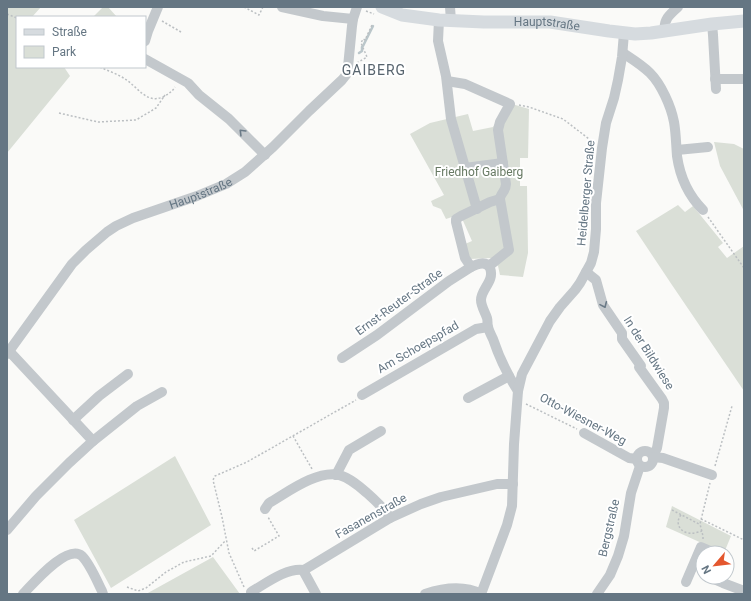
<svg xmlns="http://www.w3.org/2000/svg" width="751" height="601" font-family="Roboto,sans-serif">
  <rect width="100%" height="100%" fill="#fafaf8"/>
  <path fill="#dadfd7" d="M 7,7 L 41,7 L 32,17 L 17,17 L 17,67 L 64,67 L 70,76 L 7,153 Z
    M 103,7 L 108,7 L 117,17 L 93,17 Z
    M 512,104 L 529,109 L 528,158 L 520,158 L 520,186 L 527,186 L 528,253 L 523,277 L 500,275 L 498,266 L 491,258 L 470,259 L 465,244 L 472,241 L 460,214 L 452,217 L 446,219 L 441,209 L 433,206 L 431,201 L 444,195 L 410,134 L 430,123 L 468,114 L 473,131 L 493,127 L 506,105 Z
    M 714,142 L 734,144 L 744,149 L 744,211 L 720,166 Z
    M 678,205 L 685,212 L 693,206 L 723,243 L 718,247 L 727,258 L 744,246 L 744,391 L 672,285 L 636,231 Z
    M 175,456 L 211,525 L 111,588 L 74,520 Z
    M 672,506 L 731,536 L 724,553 L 666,527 Z
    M 213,557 L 240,594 L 146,594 Z"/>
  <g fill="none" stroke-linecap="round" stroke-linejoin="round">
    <path stroke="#bbc7cb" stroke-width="2.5" d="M 363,46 L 373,26
      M 359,53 L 362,51 L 362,47"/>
    <path stroke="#bbbfc2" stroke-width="1.5" stroke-dasharray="2 2" stroke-linecap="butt" d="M 244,7 L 259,15 L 263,7
      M 366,11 L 374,14
      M 7,14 L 17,18
      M 162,21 L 181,32
      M 357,63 L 367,57 L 361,43 L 363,39 L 365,40 L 372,25
      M 100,67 C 108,71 118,74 125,79 C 138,87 146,104 163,97 C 168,94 172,92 175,87
      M 519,105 L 529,107 L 563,119 L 593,142
      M 59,113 L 98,122 L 136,120 L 156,108 L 165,95
      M 708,217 L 744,268
      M 526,404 L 577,429
      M 293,436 L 312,469
      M 715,466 L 732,406
      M 672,510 L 699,524
      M 681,515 C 675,522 679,531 688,533 C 693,534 698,532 702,531
      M 701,519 L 744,540
      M 703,539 L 703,536 L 700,524 L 710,483
      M 252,548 L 254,551 L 279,536 L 268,517
      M 127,587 L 138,591 L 146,588 L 166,572 L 184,562 L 211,556 L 226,540
      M 244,587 L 229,553 L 222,517 L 213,480 L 215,476 L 247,462 L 356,400"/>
    <g stroke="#c3c8cc" stroke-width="10">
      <path d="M 282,7 L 323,16 L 353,19"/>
      <path d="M 450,7 L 451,21"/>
      <path d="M 439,20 L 438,41 L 446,76 L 451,119 L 477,209"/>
      <path d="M 712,24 L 713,35 L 716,89"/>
      <path d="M 665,31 C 663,20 670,14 678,7"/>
      <path d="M 145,41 L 148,31 L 158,7"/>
      <path d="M 623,53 C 632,59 642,65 650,73 C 661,84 671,106 674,122 C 676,133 676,144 677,156 C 680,177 688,195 703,210"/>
      <path d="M 145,59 L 188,83 L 199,95 L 229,119 L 265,155"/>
      <path d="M 715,79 L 744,79"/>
      <path d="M 447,81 L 465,84 L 510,104 L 500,122 L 498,130 L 506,184 C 506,191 500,194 500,199 L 509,250 L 489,266"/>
      <path d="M 677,150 L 708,147"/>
      <path d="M 465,168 L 503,163"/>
      <path d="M 500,199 L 490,202 L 461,216 L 456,219 L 456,222 L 465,258 L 471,267 C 477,264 486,260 490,268 C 495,281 481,289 481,300 C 481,306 485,312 487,318 C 488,321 487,324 488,327 C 489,331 491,335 493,339 C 499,357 507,374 518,391"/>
      <path d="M 586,272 L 596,280 L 603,305 L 622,333 L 622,339 L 641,366 L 639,367 L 662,399 L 664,403 L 664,408 L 657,448 L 655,452 L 652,454"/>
      <path d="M 9,351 L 93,441"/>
      <path id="s1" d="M 7,354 L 72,264 L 86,250 L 107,232 L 116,226 L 133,218 L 197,196 L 226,184 L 245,172 L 273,147 L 309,111 L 342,80 L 346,75 L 348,67 L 352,26 L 353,19 L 357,7"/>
      <path d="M 342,358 L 377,335 L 449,281 L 471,267"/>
      <path d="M 362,395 L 476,329 L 488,327"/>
      <path d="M 468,398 L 509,376"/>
      <path d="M 73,420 L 99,396 L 128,374"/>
      <path d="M 584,433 L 629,458 L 637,459"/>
      <circle cx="645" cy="459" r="8"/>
      <path d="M 653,457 L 663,458 L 712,475"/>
      <path d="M 336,475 L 349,450 L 381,431"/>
      <path d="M 265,509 L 269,503 C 288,492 317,470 339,475 C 350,478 359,486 367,493 C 376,501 384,508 390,518"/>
      <path d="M 7,530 L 36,496 L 69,463 L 93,441 L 137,406 L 162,392"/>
      <path d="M 304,570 L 304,572 L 316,594"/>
      <path d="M 709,577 L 723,583 L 744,591"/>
      <path d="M 686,582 L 701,547 L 715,553"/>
      <path d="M 251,592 C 265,584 287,567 304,570 L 390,518 L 421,504 L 441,497 L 497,484 L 513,484"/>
      <path d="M 23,594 C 32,585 67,543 82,556 C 90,564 97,581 102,591 L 103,594"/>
      <path d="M 425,594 C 443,588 464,585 481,594"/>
      <path d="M 481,594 L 507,525 L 512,506 L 514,444 L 518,391 L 522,374 L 550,321 L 560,307 L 575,290 L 580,283 L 591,263 L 594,252 L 596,229 L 596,203 L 602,148 L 606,123 L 614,98 L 618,80 L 622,57 L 624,33"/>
      <path d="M 597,594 L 610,575 L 618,556 L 624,536 L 631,493 L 640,466"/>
    </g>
    <path stroke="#d6dbdf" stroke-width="13" id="s2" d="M 382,7 L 402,15 L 439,20 L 484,22 L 550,22 L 609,31 L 635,34 L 651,33 L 712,24 L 744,21"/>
  </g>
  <defs><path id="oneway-chevron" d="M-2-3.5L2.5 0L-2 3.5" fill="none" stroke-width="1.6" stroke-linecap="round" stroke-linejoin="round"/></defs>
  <g stroke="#6a7a87">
    <use href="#oneway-chevron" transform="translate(242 132) rotate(-135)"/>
    <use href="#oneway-chevron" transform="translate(604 305) rotate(66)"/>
  </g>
  <g text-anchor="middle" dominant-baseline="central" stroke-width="4" stroke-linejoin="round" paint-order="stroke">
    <g font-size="12" fill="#657683" stroke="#fff">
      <text stroke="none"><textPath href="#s2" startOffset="167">Hauptstraße</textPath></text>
      <text stroke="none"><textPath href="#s1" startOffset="260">Hauptstraße</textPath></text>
      <text transform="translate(586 193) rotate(-85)">Heidelberger Straße</text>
      <text transform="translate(399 302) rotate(-36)">Ernst-Reuter-Straße</text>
      <text transform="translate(418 347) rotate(-30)">Am Schoepspfad</text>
      <text transform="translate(649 353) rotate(58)">In der Bildwiese</text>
      <text transform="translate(583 419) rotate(28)">Otto-Wiesner-Weg</text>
      <text transform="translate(371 516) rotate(-29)">Fasanenstraße</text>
      <text transform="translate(609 528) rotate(-77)">Bergstraße</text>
    </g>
    <g font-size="12" fill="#687a64" stroke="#fff">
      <text x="479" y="172">Friedhof Gaiberg</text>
    </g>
    <g font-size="14" letter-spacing="1" fill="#57646e" stroke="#fff">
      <text x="374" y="70">GAIBERG</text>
    </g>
  </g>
  <rect width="751" height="601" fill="none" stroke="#657683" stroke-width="16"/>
  <rect x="16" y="16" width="130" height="52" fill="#ffffff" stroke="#c1c8cd"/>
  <rect x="24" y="29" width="20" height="6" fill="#d6dbdf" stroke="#c1c8cd"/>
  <text x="52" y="36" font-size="12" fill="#657683">Straße</text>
  <rect x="24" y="46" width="20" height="12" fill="#dadfd7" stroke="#c1c8cd"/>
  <text x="52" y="56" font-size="12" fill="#657683">Park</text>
  <g transform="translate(715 565) rotate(242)"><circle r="19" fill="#ffffff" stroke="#c1c8cd"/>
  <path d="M0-3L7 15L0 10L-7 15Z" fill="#e4572e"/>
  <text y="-6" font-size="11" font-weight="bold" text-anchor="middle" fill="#657683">N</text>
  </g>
</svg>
